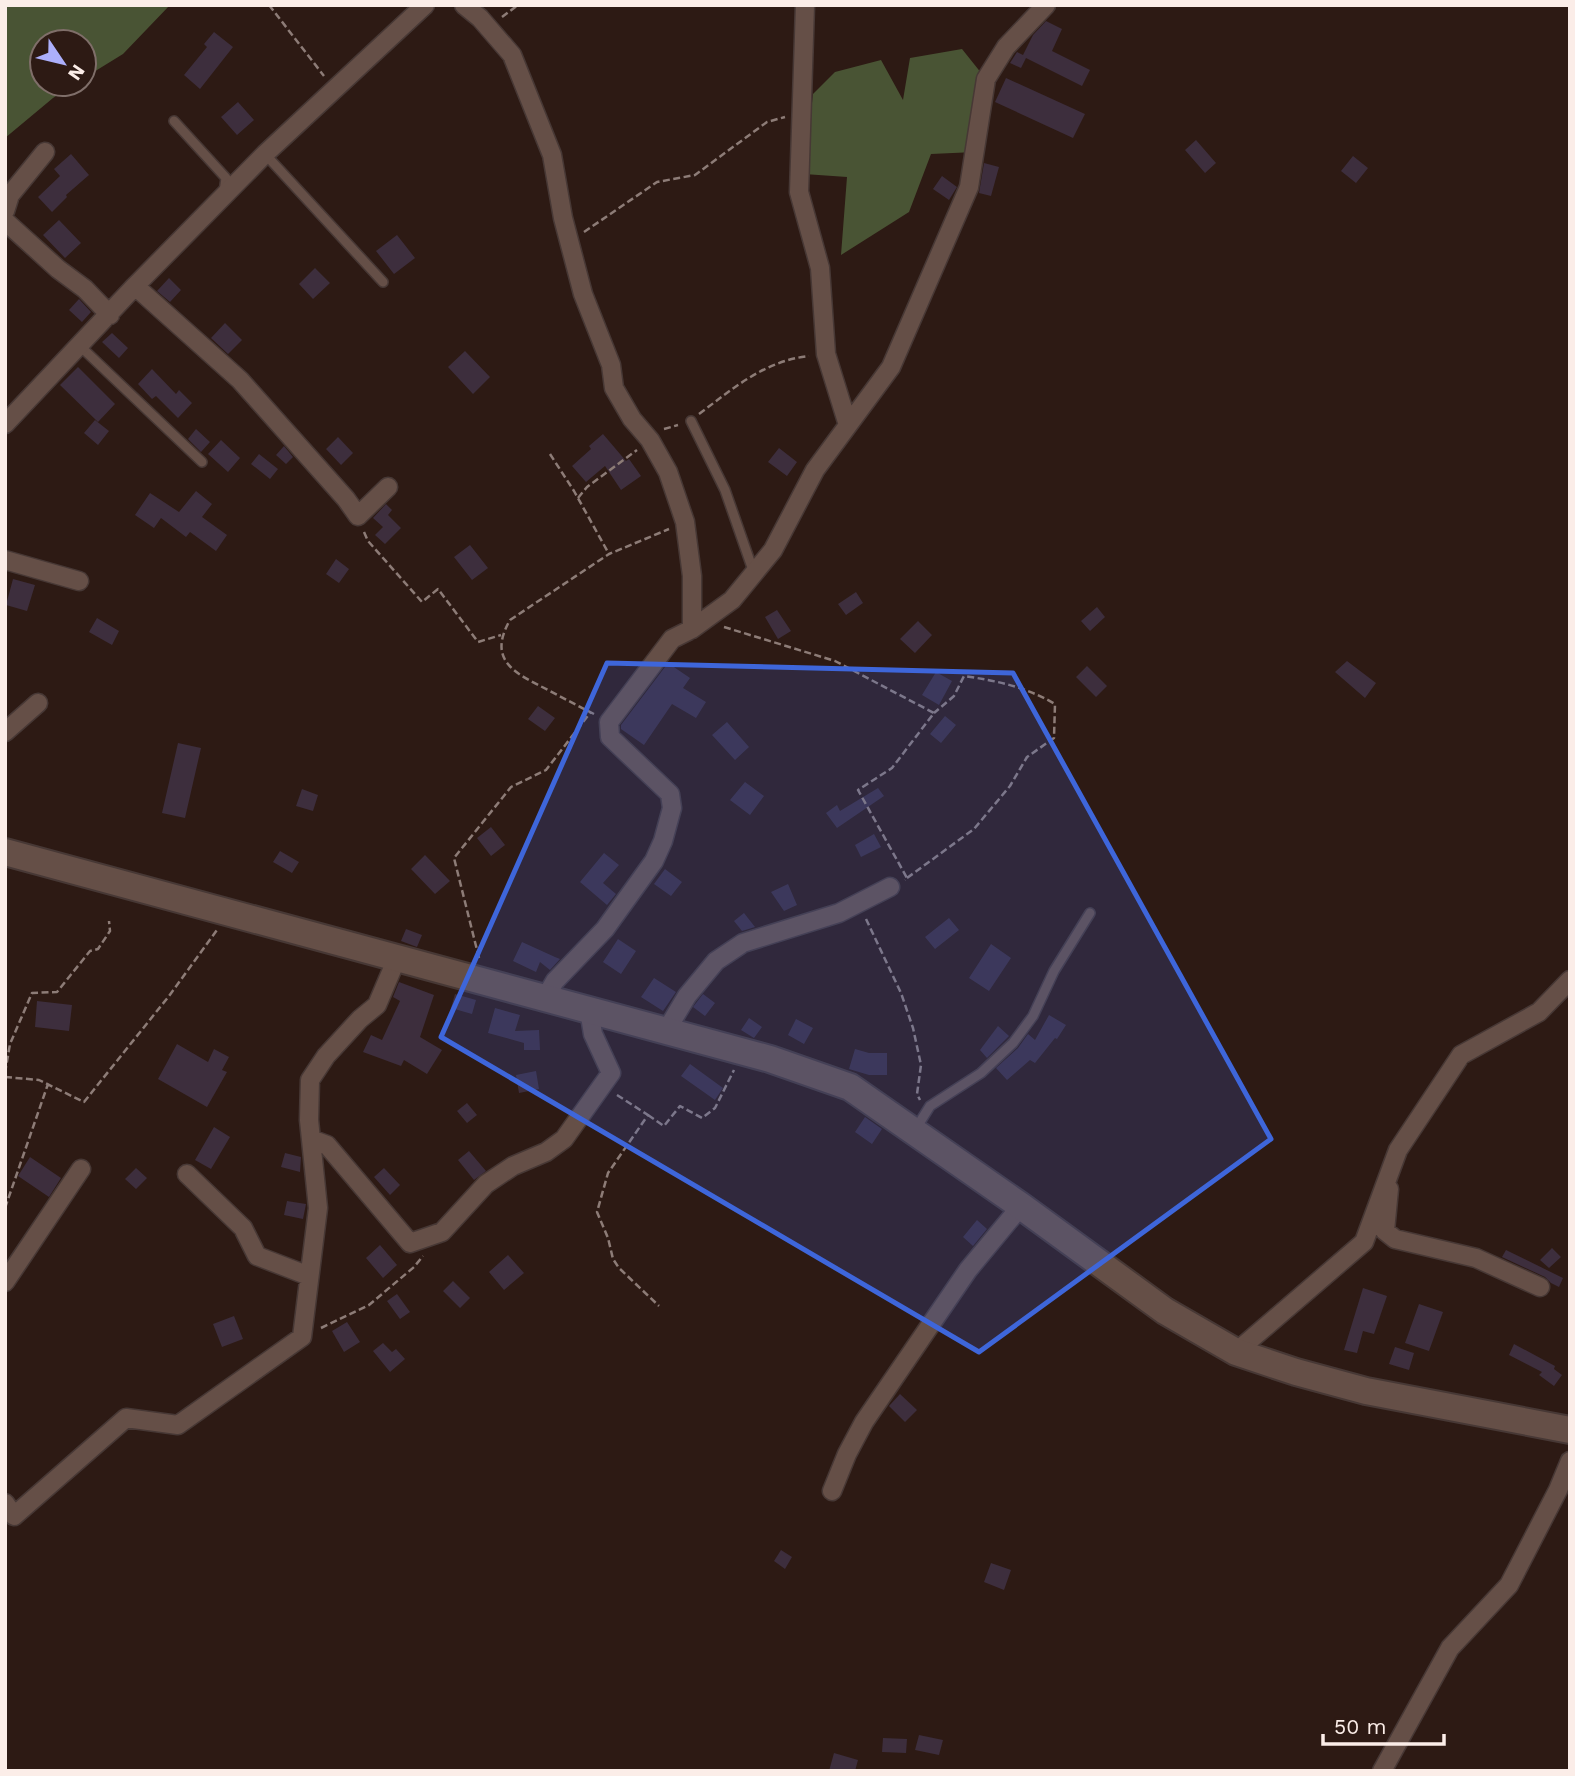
<svg xmlns="http://www.w3.org/2000/svg" width="1575" height="1776" font-family="'Work Sans',sans-serif">
  <rect width="100%" height="100%" fill="#2d1a14"/>
  <path fill="#495434" d="M 5,5 L 170,5 L 123,54 L 84,78 L 84,42 L 42,42 L 42,84 L 75,84 L 53,98 L 5,138 Z
    M 962,49 L 986,79 L 975,152 L 931,154 L 909,212 L 841,255 L 847,177 L 804,174 L 813,94 L 835,72 L 881,60 L 903,100 L 910,58 Z"/>
  <path fill="#3d2e3d" d="M 1046,21 L 1062,29 L 1052,51 L 1090,70 L 1082,86 L 1026,58 L 1021,68 L 1010,63 L 1017,52 L 1023,55 L 1033,35 Z
    M 214,32 L 233,47 L 200,89 L 184,75 L 207,47 L 204,44 Z
    M 1006,78 L 1085,114 L 1073,138 L 995,102 Z
    M 238,102 L 254,120 L 237,135 L 221,117 Z
    M 1196,140 L 1216,163 L 1205,173 L 1185,150 Z
    M 71,154 L 89,175 L 66,195 L 67,197 L 52,212 L 38,197 L 60,176 L 54,169 Z
    M 1353,156 L 1368,168 L 1356,183 L 1341,171 Z
    M 984,163 L 999,167 L 991,196 L 979,193 Z
    M 942,176 L 957,187 L 949,200 L 933,189 Z
    M 59,220 L 81,243 L 65,258 L 43,235 Z
    M 397,235 L 415,258 L 394,274 L 376,251 Z
    M 315,268 L 330,283 L 313,299 L 299,284 Z
    M 169,278 L 181,290 L 170,302 L 157,291 Z
    M 79,299 L 91,312 L 82,322 L 69,310 Z
    M 225,323 L 242,340 L 228,354 L 211,338 Z
    M 112,333 L 128,348 L 119,358 L 102,342 Z
    M 465,351 L 490,377 L 473,394 L 448,367 Z
    M 78,367 L 115,404 L 98,422 L 60,385 Z
    M 152,369 L 176,394 L 179,390 L 192,403 L 178,418 L 156,396 L 152,399 L 138,384 Z
    M 95,420 L 109,431 L 98,445 L 84,433 Z
    M 196,429 L 210,442 L 201,452 L 188,439 Z
    M 603,434 L 626,461 L 629,459 L 641,476 L 621,490 L 605,466 L 586,482 L 572,466 L 591,449 L 589,446 Z
    M 338,437 L 353,453 L 341,465 L 326,449 Z
    M 221,440 L 240,458 L 228,472 L 208,454 Z
    M 284,446 L 293,457 L 286,464 L 276,455 Z
    M 779,448 L 797,462 L 787,476 L 768,462 Z
    M 259,454 L 278,469 L 270,479 L 251,464 Z
    M 196,491 L 212,504 L 202,517 L 227,535 L 216,551 L 190,532 L 186,537 L 161,518 L 154,528 L 135,515 L 150,493 L 179,512 Z
    M 386,504 L 392,510 L 388,515 L 401,528 L 385,544 L 375,535 L 383,527 L 373,518 Z
    M 470,545 L 488,568 L 472,580 L 454,557 Z
    M 336,559 L 349,569 L 339,583 L 326,574 Z
    M 13,579 L 35,585 L 27,611 L 6,605 Z
    M 856,592 L 863,603 L 846,615 L 838,604 Z
    M 1097,607 L 1105,617 L 1090,631 L 1081,621 Z
    M 777,610 L 791,631 L 778,639 L 765,617 Z
    M 97,618 L 119,631 L 112,645 L 89,632 Z
    M 918,621 L 932,635 L 915,653 L 900,639 Z
    M 1347,661 L 1376,683 L 1365,698 L 1335,672 Z
    M 668,663 L 690,678 L 683,688 L 706,702 L 696,718 L 672,704 L 644,745 L 621,729 L 621,725 Z
    M 1087,666 L 1107,686 L 1096,697 L 1076,677 Z
    M 936,672 L 952,681 L 939,705 L 922,695 Z
    M 538,706 L 555,718 L 545,731 L 528,719 Z
    M 945,716 L 956,725 L 941,743 L 930,734 Z
    M 727,722 L 749,747 L 735,760 L 712,735 Z
    M 178,743 L 201,748 L 185,818 L 162,813 Z
    M 745,782 L 764,796 L 750,815 L 730,800 Z
    M 878,788 L 884,796 L 837,828 L 826,813 L 837,805 L 840,811 Z
    M 302,789 L 318,795 L 313,811 L 296,806 Z
    M 491,827 L 505,845 L 491,856 L 477,838 Z
    M 874,834 L 881,847 L 861,857 L 855,845 Z
    M 280,851 L 299,862 L 292,873 L 273,862 Z
    M 604,853 L 619,865 L 603,883 L 616,894 L 607,905 L 580,882 Z
    M 425,855 L 450,881 L 435,894 L 411,869 Z
    M 665,869 L 682,882 L 671,896 L 654,884 Z
    M 788,884 L 797,905 L 784,911 L 771,892 Z
    M 744,913 L 755,927 L 742,931 L 734,921 Z
    M 949,918 L 959,930 L 935,949 L 925,937 Z
    M 406,929 L 422,935 L 417,947 L 401,941 Z
    M 618,939 L 636,951 L 621,974 L 603,962 Z
    M 522,942 L 555,957 L 560,959 L 550,970 L 540,962 L 536,972 L 513,961 Z
    M 991,944 L 1011,958 L 989,991 L 969,978 Z
    M 654,978 L 676,992 L 663,1011 L 641,997 Z
    M 399,982 L 434,995 L 420,1037 L 442,1050 L 427,1074 L 404,1060 L 401,1066 L 363,1052 L 371,1035 L 382,1040 L 400,1001 L 393,997 Z
    M 455,994 L 476,1000 L 472,1014 L 451,1008 Z
    M 703,994 L 715,1003 L 705,1016 L 693,1007 Z
    M 37,1001 L 72,1005 L 69,1031 L 35,1027 Z
    M 495,1008 L 520,1015 L 515,1031 L 539,1030 L 540,1050 L 524,1050 L 524,1043 L 488,1033 Z
    M 1049,1015 L 1066,1025 L 1057,1039 L 1055,1038 L 1035,1063 L 1030,1060 L 1007,1080 L 996,1068 L 1018,1048 L 1028,1034 L 1035,1040 Z
    M 749,1018 L 762,1027 L 754,1038 L 741,1030 Z
    M 796,1019 L 813,1028 L 804,1044 L 788,1035 Z
    M 998,1026 L 1009,1036 L 987,1058 L 980,1050 Z
    M 177,1044 L 208,1062 L 214,1049 L 229,1057 L 222,1070 L 227,1072 L 207,1107 L 158,1079 Z
    M 855,1049 L 869,1053 L 887,1053 L 887,1075 L 869,1075 L 849,1069 Z
    M 690,1064 L 723,1088 L 715,1100 L 681,1076 Z
    M 536,1071 L 539,1089 L 519,1093 L 516,1075 Z
    M 467,1103 L 477,1115 L 467,1123 L 457,1111 Z
    M 865,1117 L 882,1129 L 872,1144 L 855,1132 Z
    M 214,1127 L 230,1137 L 211,1169 L 195,1160 Z
    M 469,1151 L 486,1171 L 474,1180 L 458,1160 Z
    M 285,1153 L 301,1157 L 300,1172 L 281,1167 Z
    M 30,1157 L 61,1178 L 49,1197 L 18,1176 Z
    M 136,1168 L 147,1178 L 136,1189 L 125,1179 Z
    M 384,1168 L 400,1185 L 390,1195 L 374,1177 Z
    M 287,1201 L 306,1204 L 303,1219 L 284,1215 Z
    M 977,1220 L 987,1229 L 973,1246 L 963,1237 Z
    M 380,1245 L 397,1265 L 383,1278 L 366,1258 Z
    M 1552,1248 L 1561,1257 L 1549,1268 L 1540,1260 Z
    M 1506,1250 L 1563,1278 L 1559,1287 L 1551,1283 L 1545,1277 L 1502,1257 Z
    M 508,1255 L 524,1273 L 504,1290 L 489,1272 Z
    M 453,1281 L 470,1298 L 460,1308 L 443,1291 Z
    M 1363,1288 L 1387,1296 L 1374,1334 L 1363,1331 L 1357,1353 L 1344,1350 Z
    M 397,1294 L 410,1312 L 400,1319 L 387,1301 Z
    M 1419,1304 L 1443,1312 L 1429,1351 L 1405,1343 Z
    M 234,1316 L 243,1339 L 222,1347 L 213,1324 Z
    M 347,1322 L 360,1342 L 344,1352 L 332,1331 Z
    M 383,1343 L 392,1352 L 396,1349 L 405,1359 L 390,1372 L 373,1351 Z
    M 1514,1344 L 1555,1366 L 1554,1369 L 1562,1375 L 1554,1386 L 1539,1375 L 1542,1372 L 1509,1355 Z
    M 1395,1347 L 1414,1353 L 1409,1370 L 1389,1364 Z
    M 900,1394 L 917,1410 L 905,1422 L 889,1406 Z
    M 781,1550 L 792,1557 L 785,1569 L 774,1561 Z
    M 991,1563 L 1011,1570 L 1004,1590 L 984,1582 Z
    M 919,1735 L 943,1740 L 939,1755 L 915,1750 Z
    M 883,1738 L 907,1739 L 906,1753 L 882,1752 Z
    M 834,1753 L 858,1760 L 855,1771 L 829,1771 Z"/>
  <g fill="none" stroke-linecap="round" stroke-linejoin="round">
    <g stroke="#473835" stroke-width="12">
      <path id="lane" d="M 174,121 L 226,178 L 224,192
        M 265,154 L 383,282
        M 80,346 L 202,462
        M 691,421 L 725,490 L 754,573
        M 915,1130 L 930,1106 L 981,1073 L 1013,1043 L 1033,1016 L 1054,971 L 1090,913"/>
    </g>
    <g stroke="#473835" stroke-width="21">
      <path id="street" d="M 464,5 L 480,18 L 512,55 L 552,155 L 563,218 L 583,294 L 611,365 L 614,388 L 632,419 L 650,440 L 668,472 L 685,522 L 692,576 L 692,629
        M 805,5 L 799,192 L 820,268 L 826,354 L 848,425
        M 5,211 L 10,195 L 45,152
        M 5,221 L 58,269 L 85,289 L 110,315
        M 135,286 L 240,380 L 346,499 L 358,516 L 388,487
        M 5,424 L 135,286 L 265,154 L 425,5
        M 5,560 L 79,581
        M 5,732 L 38,703
        M 545,998 L 555,981 L 605,929 L 654,861 L 663,841 L 672,808 L 670,794 L 610,737 L 609,722 L 672,639 L 692,629 L 732,600 L 773,550 L 815,470 L 891,367 L 969,187 L 986,79 L 1006,47 L 1046,5
        M 666,1031 L 687,996 L 716,961 L 743,943 L 839,913 L 890,887
        M 311,1139 L 327,1145 L 410,1243 L 442,1232 L 486,1184 L 513,1166 L 546,1152 L 564,1139 L 611,1073 L 593,1034 L 589,1010
        M 187,1174 L 243,1228 L 257,1256 L 309,1276
        M 1389,1189 L 1385,1231 L 1395,1239 L 1476,1258 L 1540,1287
        M 5,1282 L 81,1169
        M 1236,1352 L 1364,1242 L 1398,1150 L 1461,1055 L 1539,1012 L 1570,980
        M 832,1491 L 847,1454 L 864,1422 L 968,1270 L 1021,1206
        M 5,1503 L 14,1516 L 126,1418 L 178,1425 L 302,1337 L 318,1208 L 309,1120 L 310,1080 L 326,1056 L 360,1019 L 377,1005 L 397,958
        M 1382,1771 L 1450,1648 L 1509,1585 L 1558,1490 L 1570,1461"/>
    </g>
    <g stroke="#473835" stroke-width="30">
      <path id="secondary" d="M 5,852 L 770,1059 L 850,1087 L 1021,1206 L 1165,1311 L 1236,1352 L 1296,1372 L 1366,1391 L 1570,1430"/>
    </g>
    <path stroke="#8d7c77" stroke-width="2.5" stroke-dasharray="7 3.5" stroke-linecap="butt" d="M 269,5 L 324,76
      M 502,17 L 518,5
      M 584,232 L 657,182 L 695,175 L 767,122 L 785,117
      M 699,414 C 734,388 764,361 809,356
      M 664,429 L 678,425
      M 550,454 L 574,491 L 609,554
      M 578,498 L 587,487 L 637,450
      M 364,532 L 368,541 L 422,602 L 438,589 L 478,642 L 501,635
      M 724,627 L 835,661 L 934,713 L 892,768 L 858,790 L 907,878 L 905,880
      M 594,714 C 580,707 565,699 550,691 C 517,674 486,662 510,620 L 609,554 L 669,529
      M 907,878 L 974,829 L 1010,786 L 1027,757 L 1054,738 L 1055,704 C 1026,687 998,681 964,676 L 954,696 L 934,713
      M 866,919 L 901,993 L 913,1028 L 921,1065 L 917,1094 L 920,1100
      M 479,958 L 454,858 L 511,787 L 546,770 L 590,713
      M 5,1073 L 10,1044 L 32,993 L 57,992 L 90,951 L 98,949 L 110,931 L 109,921
      M 5,1077 L 39,1080 L 84,1102 L 169,996 L 217,930
      M 617,1095 L 648,1115 L 608,1173 L 597,1212 L 608,1238 L 613,1259 L 619,1268 L 659,1306
      M 648,1115 L 664,1126 L 680,1106 L 702,1118 L 715,1108 L 734,1070
      M 5,1208 L 48,1084
      M 321,1328 L 369,1305 L 414,1267 L 423,1256"/>
    <use href="#lane" stroke="#654f47" stroke-width="9"/>
    <use href="#street" stroke="#654f47" stroke-width="18"/>
    <use href="#secondary" stroke="#654f47" stroke-width="26"/>
  </g>
  <path fill="#3e66da" fill-opacity="0.2" stroke="#3e66da" stroke-width="5" stroke-linejoin="round" d="M 607,663 L 1013,673 L 1271,1139 L 979,1352 L 441,1037 Z"/>
  <rect width="1575" height="1776" fill="none" stroke="#fbede8" stroke-width="14"/>
  <g transform="translate(63 63) rotate(125)"><circle r="33" fill="#2d1a14" stroke="#7f6e69" stroke-width="2"/>
  <path d="M0-5L12 26L0 18L-12 26Z" fill="#acaffb"/>
  <text y="-10" font-size="19" font-weight="bold" text-anchor="middle" fill="#fbede8">N</text>
  </g>
  <path d="M1323 1734v10h121v-10" fill="none" stroke="#fbede8" stroke-width="3.5"/>
  <text x="1334" y="1734" font-size="21" fill="#fbede8" stroke="#2d1a14" stroke-width="5" paint-order="stroke">50 m</text>
</svg>
